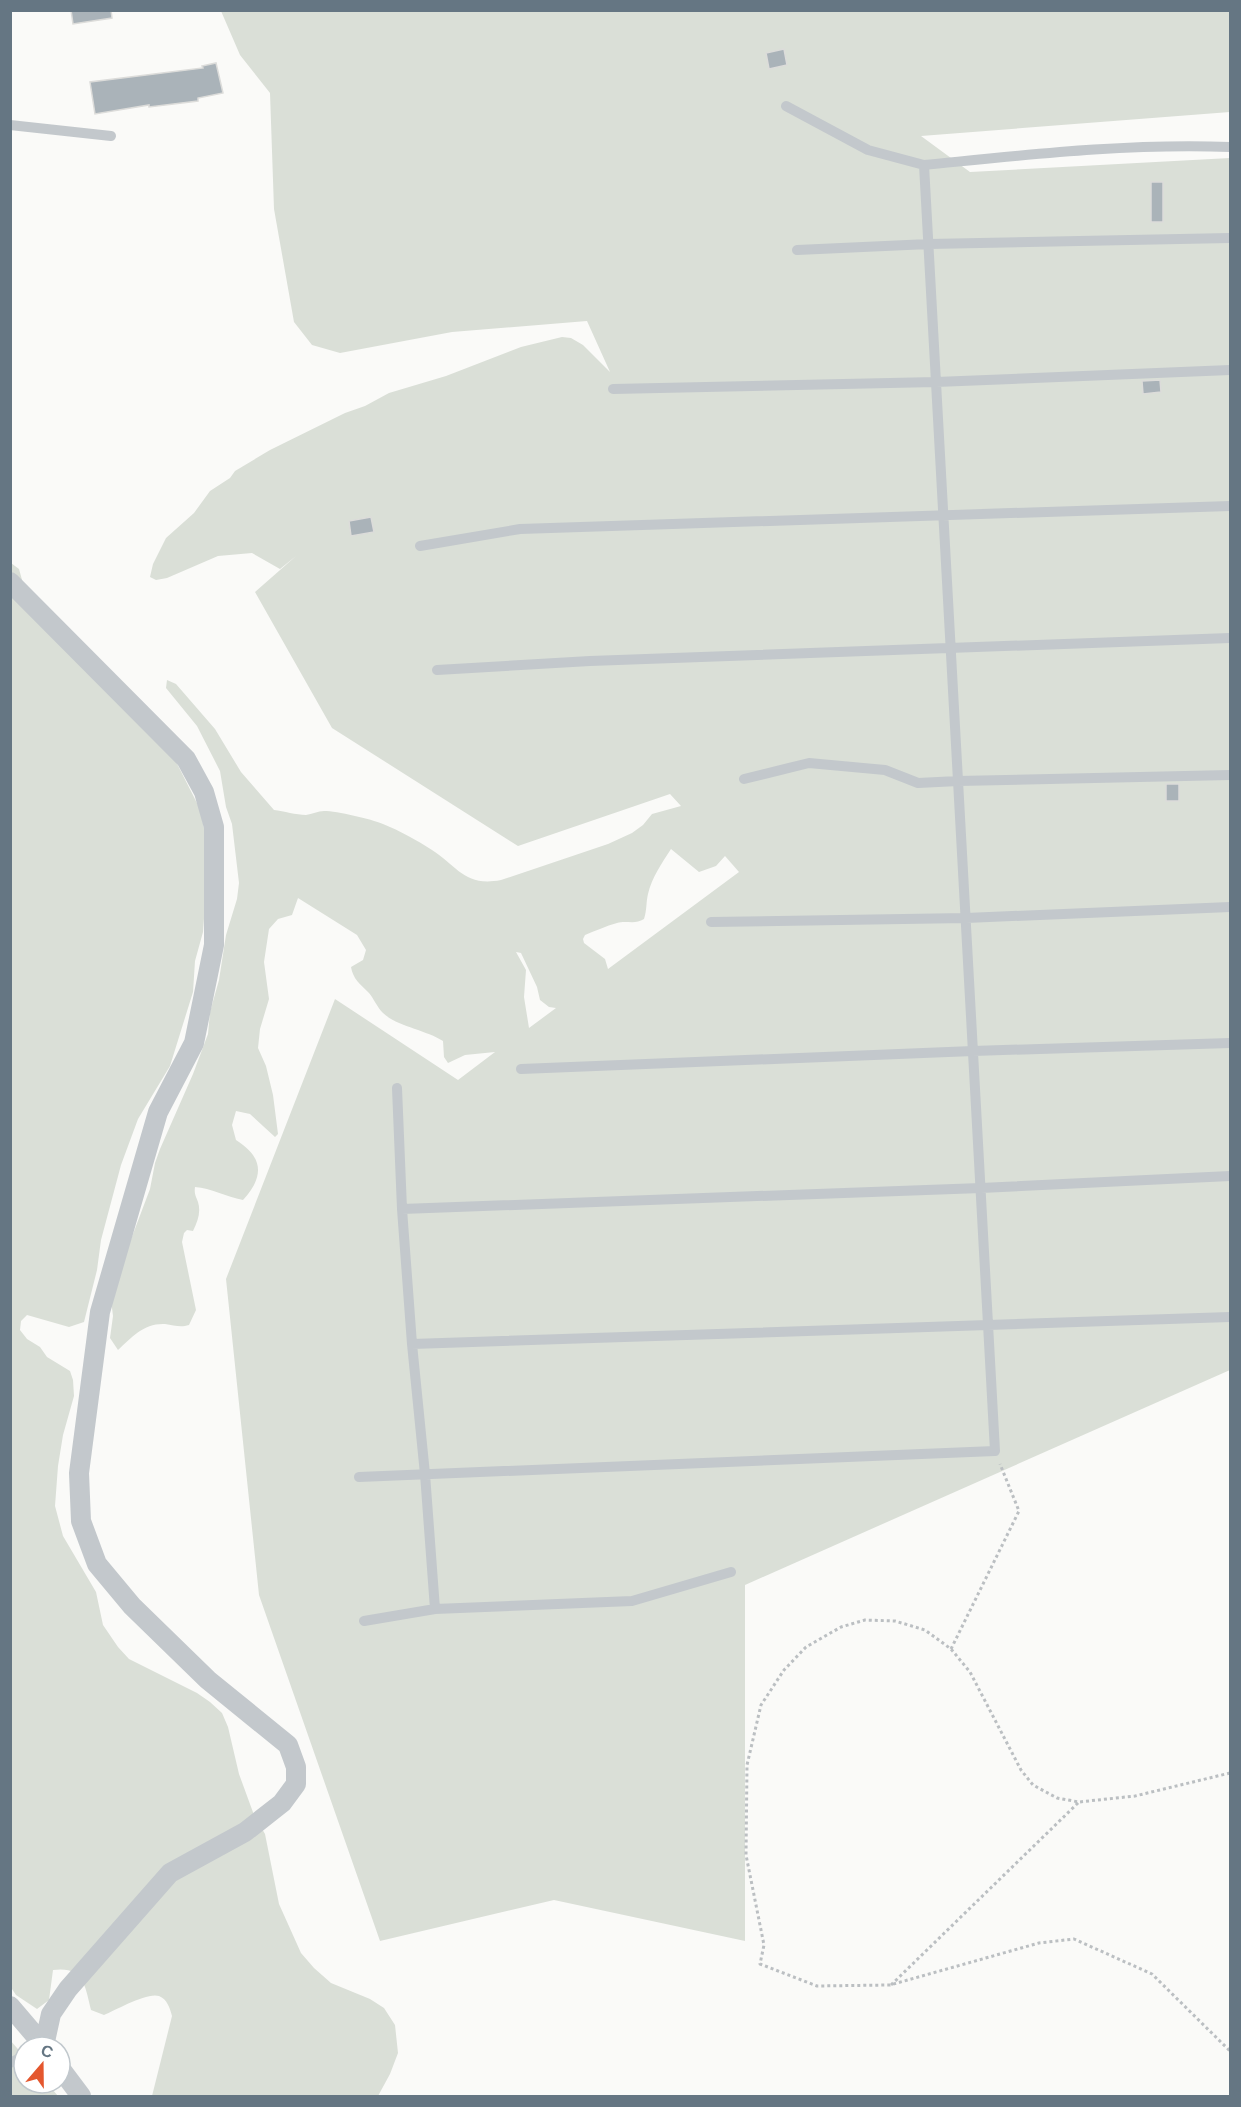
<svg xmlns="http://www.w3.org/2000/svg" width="1241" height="2107" font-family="'DM Sans',sans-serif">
  <rect width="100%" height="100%" fill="#fafaf8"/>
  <path fill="#dadfd7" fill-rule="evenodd" d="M 221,11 L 1230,11 L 1230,112 L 921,136 L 970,172 L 1230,158 L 1230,1370 L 745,1585 L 745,1941 L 554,1900 L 380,1941 L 259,1595 L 226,1279 L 335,999 L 458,1080 L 495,1052 L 465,1055 L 448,1063 L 444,1057 L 443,1041 C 426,1030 396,1026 383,1013 C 377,1007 374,999 369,993 C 360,984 353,979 351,967 L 363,960 L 366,950 L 357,935 L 298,898 L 292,915 L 278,919 L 269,929 L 264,962 L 269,999 L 260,1029 L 258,1048 L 266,1066 L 273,1095 L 278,1134 L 275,1137 L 250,1114 L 236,1111 L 232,1125 L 236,1140 C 263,1157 265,1176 243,1200 C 226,1197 211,1188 195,1187 C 194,1194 196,1196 198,1202 C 201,1212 198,1221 193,1231 L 187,1230 L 184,1233 L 182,1242 L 196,1310 L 189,1325 C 180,1328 174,1325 165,1324 C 144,1323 132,1337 118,1350 L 110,1338 L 113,1316 L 111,1300 L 119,1271 L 150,1189 L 155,1163 L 160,1149 L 193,1074 L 208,1034 L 210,1012 L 219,980 L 226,935 L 237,899 L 239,883 L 232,824 L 226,807 L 220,771 L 197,726 L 166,688 L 167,680 L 176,684 L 215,729 L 241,772 L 274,810 C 284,811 296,815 306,815 C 312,814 318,811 324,811 C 337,811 371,819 383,824 C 400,831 417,840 432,850 C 458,867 465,887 501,880 L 608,844 L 632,833 L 643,825 L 652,814 L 681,806 L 670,794 L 518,846 L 332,728 L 255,592 L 296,556 L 280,569 L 252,553 L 218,556 L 167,578 L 156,580 L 150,577 L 153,564 L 166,538 L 194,513 L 210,491 L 230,478 L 235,471 L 270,450 L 345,413 L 365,406 L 389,393 L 446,376 L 521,347 L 562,337 L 571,338 L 583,345 L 610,372 L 587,321 L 452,332 L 340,353 L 312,345 L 294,322 L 274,209 L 270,93 L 240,55 ZM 671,849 L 699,872 L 716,866 L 725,856 L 739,872 L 608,969 L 605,959 L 584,943 L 583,939 L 585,935 C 595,931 606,926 617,923 C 626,920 635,925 644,919 C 647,910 646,902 648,894 C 652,877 662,863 671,849 ZM 516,952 L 521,953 L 537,987 L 540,1000 L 549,1007 L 556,1008 L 529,1028 L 524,997 L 526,970 Z
    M 11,563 L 19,569 L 24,587 L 164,738 L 200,809 L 209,852 L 203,932 L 195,961 L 193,992 L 170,1066 L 138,1119 L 121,1165 L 101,1240 L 97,1270 L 84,1322 L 69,1327 L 27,1315 L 21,1321 L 20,1330 L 27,1339 L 40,1347 L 47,1357 L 70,1371 L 73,1380 L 74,1396 L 63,1435 L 58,1466 L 55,1506 L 63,1536 L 96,1592 L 103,1625 L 118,1647 L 129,1659 L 197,1693 L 210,1702 L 222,1713 L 228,1727 L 239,1774 L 254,1815 L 265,1834 L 279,1904 L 301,1953 L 314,1968 L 331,1983 L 370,1999 L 384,2008 L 395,2025 L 398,2053 L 390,2074 L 378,2096 L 152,2096 L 172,2016 C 170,2008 167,1999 159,1996 C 147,1992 116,2010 104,2015 L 91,2010 C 85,1986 84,1966 53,1970 L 49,2000 L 37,2009 L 16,1995 L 10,1986 Z
    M 10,2040 L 24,2056 L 24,2083 L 47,2083 L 58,2096 L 11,2096 Z"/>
  <path fill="#aab3b9" stroke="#dcdcda" stroke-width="1.5" d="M 71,10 L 111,10 L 112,18 L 73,24 Z
    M 784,49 L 787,65 L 769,69 L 766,53 Z
    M 216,63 L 223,93 L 198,98 L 198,101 L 149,107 L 149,105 L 95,114 L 90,82 L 203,68 L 202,66 Z
    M 1151,182 L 1163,182 L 1163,222 L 1151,222 Z
    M 1160,380 L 1161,392 L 1143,394 L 1142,381 Z
    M 371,517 L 374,532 L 351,536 L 349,521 Z
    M 1166,784 L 1179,784 L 1179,801 L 1166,801 Z"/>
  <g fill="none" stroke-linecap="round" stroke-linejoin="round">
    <path stroke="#bbbfc2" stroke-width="3" stroke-dasharray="3 3" stroke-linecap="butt" d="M 951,1649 L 1019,1511 L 1000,1464
      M 1230,1773 L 1135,1796 L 1079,1802 L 1057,1798 L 1033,1785 L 1021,1770 L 970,1672 L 951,1649 L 925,1630 L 895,1621 L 865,1620 L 841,1627 L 806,1647 L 784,1670 L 761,1705 L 747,1765 L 746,1855 L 764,1945 L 760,1964 L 817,1986 L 890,1985 L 1039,1943 L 1074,1939 L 1152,1974 L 1230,2051
      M 891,1985 L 1079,1802"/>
    <path stroke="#c3c8cc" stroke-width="10" d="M 786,106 L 868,150 L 924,165
      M 10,125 L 111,136
      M 797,250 L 929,244 L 1230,238
      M 613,389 L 936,382 L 1230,370
      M 420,546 L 520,529 L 1230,506
      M 437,670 L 590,661 L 1230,638
      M 744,779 L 809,763 L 885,770 L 918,783 L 958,781 L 1230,775
      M 711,922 L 966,918 L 1230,907
      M 521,1069 L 973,1051 L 1230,1043
      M 397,1088 L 402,1209 L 412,1344 L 425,1474 L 435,1609
      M 402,1209 L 981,1188 L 1230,1176
      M 412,1344 L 1230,1317
      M 359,1477 L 995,1451 L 924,165 C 1026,155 1128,143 1230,147
      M 364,1621 L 435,1609 L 632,1601 L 731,1572
      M 10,2063 L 24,2056"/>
    <path stroke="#c3c8cc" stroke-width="20" d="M 10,582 L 186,759 L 204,792 L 214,827 L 214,945 L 194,1043 L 158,1112 L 100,1312 L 79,1473 L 81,1521 L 97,1564 L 132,1606 L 208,1680 L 288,1745 L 296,1767 L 296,1784 L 282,1803 L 245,1832 L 170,1873 L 68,1989 L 51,2014 L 44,2046
      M 10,2006 L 45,2047
      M 60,2068 L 81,2096"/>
  </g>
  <rect width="1241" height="2107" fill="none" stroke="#657683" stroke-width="24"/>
  <g transform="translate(42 2065) rotate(20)"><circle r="28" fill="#ffffff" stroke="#c1c8cd" stroke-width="1.5"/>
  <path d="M0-4.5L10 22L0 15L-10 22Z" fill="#e4572e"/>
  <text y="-9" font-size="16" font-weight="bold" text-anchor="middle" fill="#657683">С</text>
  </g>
</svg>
